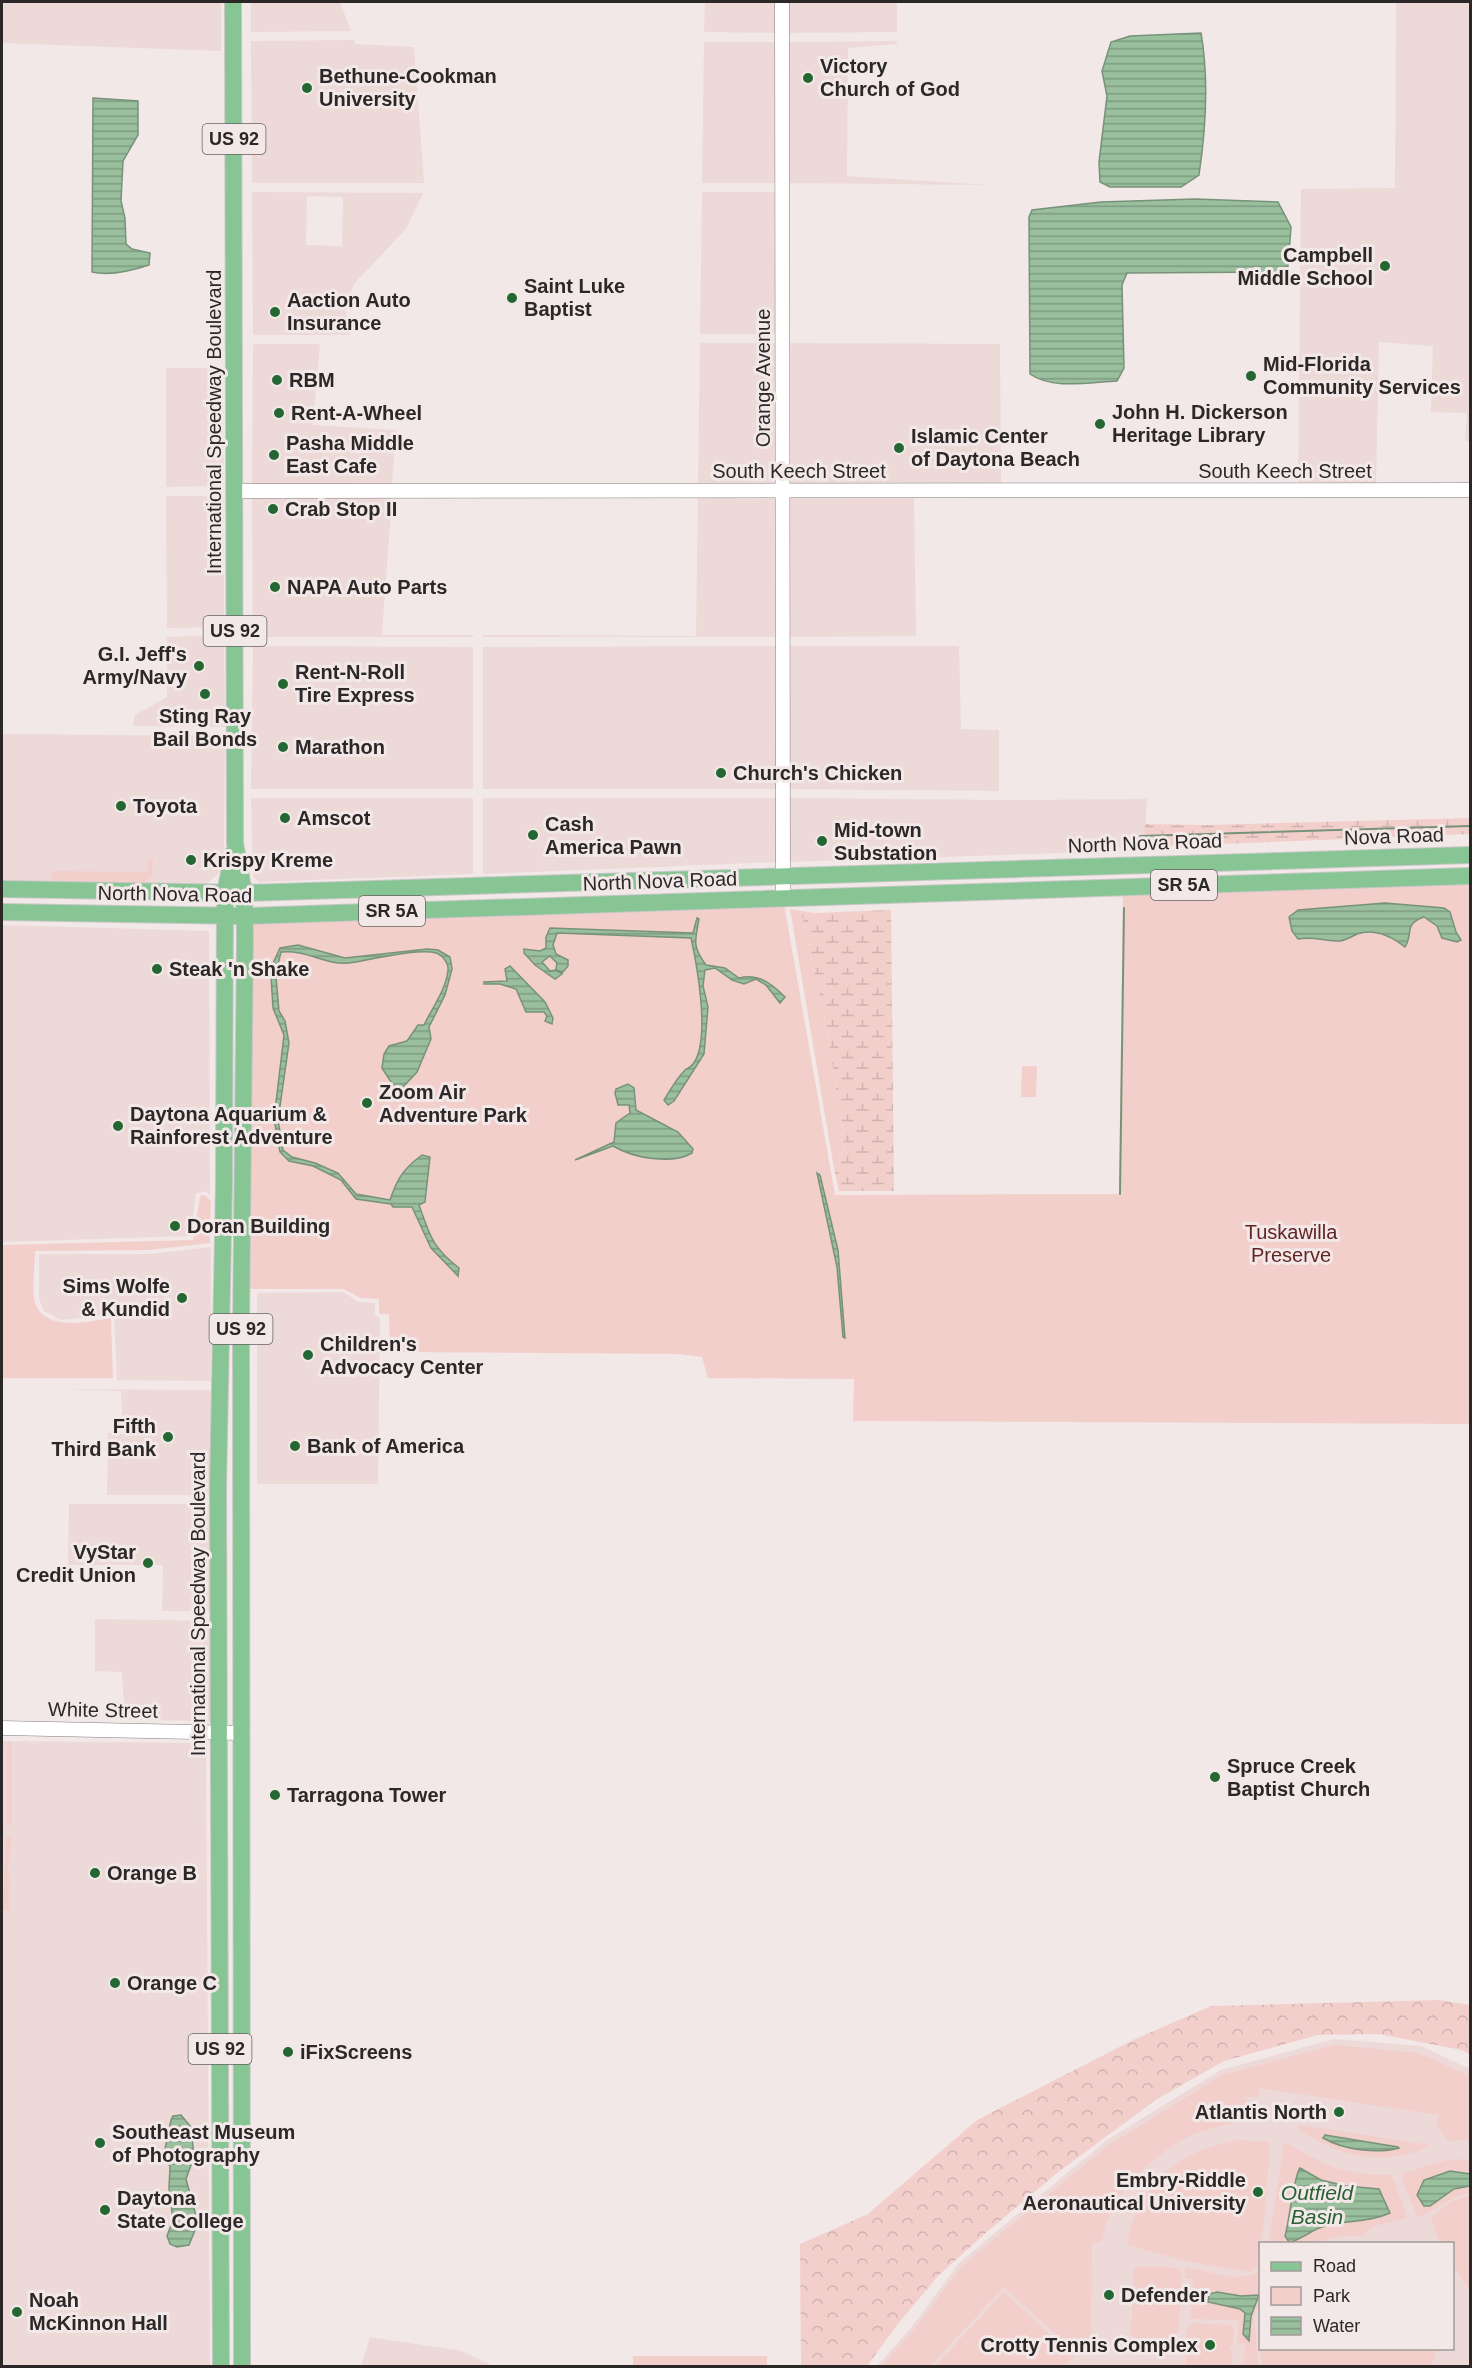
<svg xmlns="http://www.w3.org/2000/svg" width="1472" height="2368" font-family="Helvetica,sans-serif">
  <defs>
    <pattern id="forest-crowns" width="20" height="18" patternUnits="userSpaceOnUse" patternTransform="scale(1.5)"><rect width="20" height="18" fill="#f3cfcc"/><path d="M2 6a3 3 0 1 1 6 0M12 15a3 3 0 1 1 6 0" fill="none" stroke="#d0b2af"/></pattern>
    <pattern id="wetland-marsh" width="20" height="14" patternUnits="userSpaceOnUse" patternTransform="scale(1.5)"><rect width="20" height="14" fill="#f3cfcc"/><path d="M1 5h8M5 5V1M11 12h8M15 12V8" fill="none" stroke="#d0b2af"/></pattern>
    <pattern id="water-rules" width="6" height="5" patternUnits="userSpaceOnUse" patternTransform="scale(1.5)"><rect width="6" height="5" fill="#99bf9d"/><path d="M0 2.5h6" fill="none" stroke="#7d9b80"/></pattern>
  </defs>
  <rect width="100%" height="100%" fill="#f2e8e8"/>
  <path fill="#ecd9d8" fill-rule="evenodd" d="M 2,2 L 221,2 L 221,51 L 2,43 Z
    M 251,2 L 340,2 L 351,31 L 251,32 Z
    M 705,2 L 777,2 L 777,33 L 704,32 Z
    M 787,2 L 897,2 L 897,32 L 787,33 Z
    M 1396,2 L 1470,2 L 1470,441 L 1465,441 L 1467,413 L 1431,412 L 1433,346 L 1379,342 L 1376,483 L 1298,482 L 1301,189 L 1395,188 Z
    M 354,40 L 356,44 L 414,47 L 424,183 L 252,183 L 251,41 Z
    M 897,41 L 897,44 L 848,48 L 847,176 L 987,185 L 787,183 L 787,42 Z
    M 704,42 L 777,42 L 777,183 L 702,183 Z
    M 252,192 L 423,193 L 406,229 L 354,284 L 345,308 L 350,335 L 253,335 ZM 307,196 L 343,197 L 342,246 L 306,245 Z
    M 702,192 L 777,192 L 777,334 L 700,334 Z
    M 700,343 L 777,343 L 778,486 L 698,486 Z
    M 787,343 L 1000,344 L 1001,483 L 957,487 L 788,486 Z
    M 253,344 L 320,344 L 313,425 L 396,430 L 392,485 L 252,486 Z
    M 166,368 L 223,368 L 224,486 L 166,487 Z
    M 392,495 L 382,635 L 473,635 L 473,637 L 253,637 L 252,496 Z
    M 698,495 L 778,495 L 778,637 L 483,637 L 483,635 L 696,636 Z
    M 788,495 L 914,496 L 916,636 L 923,636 L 788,637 Z
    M 166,496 L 224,496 L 224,627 L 167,628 Z
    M 217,635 L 224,637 L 225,727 L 133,726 L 135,715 L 167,697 L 167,637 Z
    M 253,646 L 473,647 L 473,789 L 251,789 Z
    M 778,646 L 778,789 L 483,789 L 483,647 Z
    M 788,646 L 959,646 L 961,729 L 999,730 L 999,791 L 788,789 Z
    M 2,734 L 225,736 L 224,857 L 221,871 L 206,885 L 2,885 Z
    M 251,798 L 473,798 L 473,874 L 259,882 L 253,877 Z
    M 483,798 L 778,798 L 778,862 L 483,874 Z
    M 788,798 L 1009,800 L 1147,799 L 1144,847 L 1093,852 L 788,862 Z
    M 2,925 L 209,931 L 210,1195 L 205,1191 L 196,1194 L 190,1236 L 2,1242 Z
    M 211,1247 L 211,1381 L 117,1380 L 114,1316 L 110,1314 L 61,1320 L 44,1311 L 39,1299 L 39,1254 L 149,1254 Z
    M 343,1292 L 359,1302 L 375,1303 L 375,1315 L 380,1318 L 378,1484 L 257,1484 L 257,1293 Z
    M 61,1389 L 211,1390 L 212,1495 L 107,1495 L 108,1433 L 123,1434 L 121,1391 Z
    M 69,1504 L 212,1504 L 212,1611 L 162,1611 L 163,1565 L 68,1565 Z
    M 95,1619 L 212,1621 L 212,1721 L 125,1720 L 122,1672 L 95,1671 Z
    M 2,1741 L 195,1743 L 206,1753 L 210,2366 L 2,2366 Z
    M 1334,2039 L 1421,2046 L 1470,2069 L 1470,2366 L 877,2366 L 910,2329 L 960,2262 L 1107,2140 L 1221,2070 ZM 1260,2244 L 1452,2244 L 1452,2348 L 1260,2348 Z
    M 370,2337 L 462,2351 L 493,2366 L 361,2366 Z"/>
  <path fill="#f3cfcc" d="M 149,859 L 153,859 L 152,876 L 144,883 L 55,882 L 50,875 L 53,871 L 147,872 Z
    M 1470,876 L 1470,1424 L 853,1421 L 854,1379 L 708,1378 L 702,1357 L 679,1354 L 390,1352 L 389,1314 L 379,1314 L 379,1299 L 360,1298 L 344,1289 L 242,1289 L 245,916 L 783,898 L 835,1195 L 1119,1194 L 1123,886 Z
    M 790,909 L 801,911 L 828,1034 L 845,1150 L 834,1168 Z
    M 1022,1066 L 1037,1066 L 1036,1097 L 1021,1097 Z
    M 205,1195 L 211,1201 L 210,1243 L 149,1250 L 35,1251 C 35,1266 32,1283 34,1298 C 40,1333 87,1322 111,1318 L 113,1378 L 2,1378 L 2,1245 L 193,1240 L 200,1196 Z
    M 12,1741 L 12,1825 L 7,1823 L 7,1750 L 8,1743 Z
    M 12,1835 L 8,1869 L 10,1879 L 9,1912 L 3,1909 L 6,1838 Z
    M 1335,2045 L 1418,2053 L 1470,2076 L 1470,2140 L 1447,2141 L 1437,2124 L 1438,2115 L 1260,2088 L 1258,2097 L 1247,2097 L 1245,2104 L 1250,2105 L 1245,2120 C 1223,2126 1198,2130 1179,2142 C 1144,2163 1107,2200 1102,2242 L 1092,2243 L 1091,2352 L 1076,2353 L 1004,2287 L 930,2366 L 882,2366 L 913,2331 L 963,2265 L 1107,2146 L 1222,2075 Z
    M 1300,2125 L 1430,2145 C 1420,2152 1407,2155 1395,2156 C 1357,2162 1330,2148 1298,2130 Z
    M 1238,2140 L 1270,2142 L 1265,2213 L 1258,2266 L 1249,2272 L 1190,2262 L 1127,2245 C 1139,2182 1176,2152 1238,2140 Z
    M 1284,2142 C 1328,2166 1341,2175 1392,2175 L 1407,2218 L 1374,2226 L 1362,2236 L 1341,2236 L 1314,2243 L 1269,2244 Z
    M 1470,2159 L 1470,2193 C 1446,2197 1439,2210 1417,2217 L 1402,2178 L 1403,2173 L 1447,2160 Z
    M 1470,2195 L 1470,2291 L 1453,2264 L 1452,2244 L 1440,2243 L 1431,2218 L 1450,2202 Z
    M 1139,2266 L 1178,2268 L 1182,2272 L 1178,2336 L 1173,2340 L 1135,2338 L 1131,2335 L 1134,2270 Z
    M 1185,2267 C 1211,2271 1235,2285 1260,2271 L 1260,2303 L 1254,2315 L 1258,2366 L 1243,2366 L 1245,2343 L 1237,2343 L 1239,2320 L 1190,2319 L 1194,2279 L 1185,2279 Z
    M 1004,2292 L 1074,2357 L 1065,2366 L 935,2366 Z
    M 1260,2317 L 1260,2348 L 1437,2349 L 1431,2366 L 1263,2366 L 1258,2341 Z
    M 1192,2323 L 1230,2325 L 1234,2329 L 1233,2344 L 1229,2348 L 1232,2352 L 1231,2366 L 1186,2366 L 1186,2350 L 1190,2346 L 1186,2342 L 1187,2328 Z
    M 633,2356 L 767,2356 L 767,2366 L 633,2366 Z"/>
  <path fill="url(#forest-crowns)" d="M 1440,2000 L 1470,2005 L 1470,2055 L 1462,2050 L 1378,2034 L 1318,2035 L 1224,2061 L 1157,2099 L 1057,2173 L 987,2232 L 938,2276 L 897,2325 L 867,2366 L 801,2366 L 800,2244 L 868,2214 L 977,2120 L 1133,2040 L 1211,2006 Z"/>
  <path fill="url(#wetland-marsh)" d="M 1470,818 L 1470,834 L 1144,847 L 1145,824 L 1207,825 Z
    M 891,910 L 894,1191 L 839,1191 L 834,1168 L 845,1150 L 828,1034 L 801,911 L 814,913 Z"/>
  <path fill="url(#water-rules)" stroke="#78927a" stroke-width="1.5" d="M 1201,33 C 1209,79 1206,128 1199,175 L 1181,187 L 1110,187 L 1100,182 L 1099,162 L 1107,96 L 1102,71 L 1111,42 L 1130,36 Z
    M 93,98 L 138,101 L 138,135 L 123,161 L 121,201 L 125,218 L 126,244 L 132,249 L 150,253 L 149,265 C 131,271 110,276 92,272 Z
    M 1195,199 L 1278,202 L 1291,227 L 1288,266 L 1279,272 L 1127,273 L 1122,285 L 1124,368 L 1117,381 C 1091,382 1052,390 1030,374 L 1029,217 L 1032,210 L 1101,202 Z
    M 1385,903 L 1444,908 L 1450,912 L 1456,932 L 1461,940 L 1457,942 L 1442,938 L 1437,926 L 1424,917 C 1403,924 1414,933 1405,947 C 1391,936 1375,928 1357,934 C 1351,937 1346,940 1340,941 C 1324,941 1313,936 1298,939 L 1292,931 L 1289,917 L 1298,910 Z
    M 697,918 L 699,919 C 695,941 692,946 706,965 L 725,968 L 739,978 C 758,973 771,983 785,997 L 780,1003 L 766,985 L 756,979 L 744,984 L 732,980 L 715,968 L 705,970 L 703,986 L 708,1007 L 704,1054 L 674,1101 L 668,1105 L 664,1100 C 670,1090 677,1078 685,1070 C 688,1068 691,1067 693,1064 C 711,1041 697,965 691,938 L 557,933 L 553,945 L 556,954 L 568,960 L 568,966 L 562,973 L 556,969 L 557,963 L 550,956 L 542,962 L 550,971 L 556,970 L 562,974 L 555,979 L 535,965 L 524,953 L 524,949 L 540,951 L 546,948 L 546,937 L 550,928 L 693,933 Z
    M 298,945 L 345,958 L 427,949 L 438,950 L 450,957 L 452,969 L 445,995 L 429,1027 L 431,1039 L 417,1072 L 401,1089 L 393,1085 L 382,1068 L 384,1054 L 389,1046 L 407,1041 L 418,1025 L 424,1025 C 432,1008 446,990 448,970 C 449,964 443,955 436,953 C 418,948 369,960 349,963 C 327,966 306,949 281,952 L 277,969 L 271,968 L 280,948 Z
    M 510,966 L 545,1002 L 553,1018 L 552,1024 L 545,1021 L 547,1016 L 544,1012 L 526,1012 L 516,989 L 500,984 L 484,984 L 484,982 L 507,981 L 505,969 Z
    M 271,976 L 276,977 L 279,1011 L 285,1021 L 289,1043 L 278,1120 L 283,1150 L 292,1157 L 315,1163 L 338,1173 L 356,1194 L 390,1200 C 397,1179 403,1169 422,1155 L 430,1157 L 425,1202 L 419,1205 C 430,1236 432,1247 459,1268 L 458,1276 L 431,1248 L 412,1207 L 393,1207 L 391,1204 L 356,1199 L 341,1180 L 313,1166 L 289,1161 L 280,1152 L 274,1119 L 284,1035 L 273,1008 Z
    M 628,1084 L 634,1088 L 636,1110 L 678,1132 L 693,1149 L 692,1153 C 672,1165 633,1158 613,1146 L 575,1160 L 614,1142 L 616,1123 L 630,1113 L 629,1105 L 618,1105 L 615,1093 L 616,1089 Z
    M 817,1173 L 820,1175 L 838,1250 L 845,1338 L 843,1337 L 837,1267 Z
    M 181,2115 L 191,2127 L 194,2157 L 186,2179 L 198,2223 L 189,2245 L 177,2247 L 170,2244 L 167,2236 L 173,2220 L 169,2189 L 170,2166 L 163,2159 L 171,2120 L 173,2116 Z
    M 1325,2135 L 1398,2147 L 1399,2148 C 1377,2154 1344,2150 1323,2138 Z
    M 1300,2168 L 1321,2180 L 1346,2186 L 1379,2189 L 1390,2213 C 1365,2224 1346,2219 1322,2227 C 1311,2230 1298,2242 1289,2242 L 1285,2236 C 1289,2223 1294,2174 1300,2168 Z
    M 1450,2171 L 1470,2174 L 1470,2186 L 1454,2189 L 1430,2206 L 1424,2206 L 1417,2195 L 1424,2180 Z
    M 1217,2292 L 1241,2296 L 1259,2295 L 1251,2316 L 1249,2341 L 1243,2334 L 1245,2313 L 1240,2309 L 1208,2302 L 1209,2294 Z"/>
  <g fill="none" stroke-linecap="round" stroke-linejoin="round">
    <path stroke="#78927a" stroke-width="2" d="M 1140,836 L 1470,826
      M 1120,1194 L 1124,908"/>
    <g stroke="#857d7c" stroke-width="15">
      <path id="minor" d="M 782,2 L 783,898
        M 235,491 L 1470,490
        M 2,1728 L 241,1733"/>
    </g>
    <g stroke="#c8c7c7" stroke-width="18">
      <path id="major" d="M 233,2 L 235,843 L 244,893 L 245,937 L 241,1329 L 242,2366
        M 2,889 L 244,893 L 1470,855
        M 2,912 L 245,916 L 1470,876
        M 221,2366 L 218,1487 L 224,1184 L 225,893 L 233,853"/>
    </g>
    <use href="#minor" stroke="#fff" stroke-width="14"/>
    <use href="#major" stroke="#88c595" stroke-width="16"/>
  </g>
  <g fill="#246732" stroke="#f2e8e8" stroke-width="2">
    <circle cx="808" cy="78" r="6"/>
    <circle cx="307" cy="88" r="6"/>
    <circle cx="1385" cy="266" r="6"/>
    <circle cx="512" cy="298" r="6"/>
    <circle cx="275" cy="312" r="6"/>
    <circle cx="1251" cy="376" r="6"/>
    <circle cx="277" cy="380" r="6"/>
    <circle cx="279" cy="413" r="6"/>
    <circle cx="1100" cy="424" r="6"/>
    <circle cx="899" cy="448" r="6"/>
    <circle cx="274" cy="455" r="6"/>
    <circle cx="273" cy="509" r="6"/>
    <circle cx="275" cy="587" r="6"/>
    <circle cx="199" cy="666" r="6"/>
    <circle cx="283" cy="684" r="6"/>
    <circle cx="205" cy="694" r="6"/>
    <circle cx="283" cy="747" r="6"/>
    <circle cx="721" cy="773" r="6"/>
    <circle cx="121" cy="806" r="6"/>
    <circle cx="285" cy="818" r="6"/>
    <circle cx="533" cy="835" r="6"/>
    <circle cx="822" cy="841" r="6"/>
    <circle cx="191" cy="860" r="6"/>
    <circle cx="157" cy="969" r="6"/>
    <circle cx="367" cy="1103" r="6"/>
    <circle cx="118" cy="1126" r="6"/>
    <circle cx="175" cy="1226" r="6"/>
    <circle cx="182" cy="1298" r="6"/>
    <circle cx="308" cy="1355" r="6"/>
    <circle cx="168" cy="1437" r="6"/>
    <circle cx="295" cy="1446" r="6"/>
    <circle cx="148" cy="1563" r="6"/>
    <circle cx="1215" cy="1777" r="6"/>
    <circle cx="275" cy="1795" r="6"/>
    <circle cx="95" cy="1873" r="6"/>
    <circle cx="115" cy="1983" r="6"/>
    <circle cx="288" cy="2052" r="6"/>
    <circle cx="1339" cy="2112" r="6"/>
    <circle cx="100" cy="2143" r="6"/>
    <circle cx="1258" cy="2192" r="6"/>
    <circle cx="105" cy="2210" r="6"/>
    <circle cx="1109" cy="2295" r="6"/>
    <circle cx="17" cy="2312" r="6"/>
    <circle cx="1210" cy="2345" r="6"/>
  </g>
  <g text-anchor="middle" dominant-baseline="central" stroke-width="6" stroke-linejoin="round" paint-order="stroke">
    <g fill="#f2e8e8" stroke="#676262" stroke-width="1.5">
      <rect x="202.5" y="124" width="63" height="30" rx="4.5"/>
      <rect x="203.5" y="616" width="63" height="30" rx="4.5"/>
      <rect x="1151" y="870" width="66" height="30" rx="4.5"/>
      <rect x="359" y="896" width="66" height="30" rx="4.5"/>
      <rect x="209.5" y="1314" width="63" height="30" rx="4.5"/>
      <rect x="188.5" y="2034" width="63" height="30" rx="4.5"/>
    </g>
    <g font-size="18" font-weight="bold" fill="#2c2828">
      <text x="234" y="139">US 92</text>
      <text x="235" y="631">US 92</text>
      <text x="1184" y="885">SR 5A</text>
      <text x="392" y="911">SR 5A</text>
      <text x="241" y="1329">US 92</text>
      <text x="220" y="2049">US 92</text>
    </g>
    <g font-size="20" font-weight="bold" fill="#2c2828" stroke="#f2e8e8" text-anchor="start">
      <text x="820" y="66">Victory<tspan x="820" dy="23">Church of God</tspan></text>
      <text x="319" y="76">Bethune-Cookman<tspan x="319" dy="23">University</tspan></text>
      <text x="1373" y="255" text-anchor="end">Campbell<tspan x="1373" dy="23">Middle School</tspan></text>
      <text x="524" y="286">Saint Luke<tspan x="524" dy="23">Baptist</tspan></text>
      <text x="287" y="300">Aaction Auto<tspan x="287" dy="23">Insurance</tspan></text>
      <text x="1263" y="364">Mid-Florida<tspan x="1263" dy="23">Community Services</tspan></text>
      <text x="289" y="380">RBM</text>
      <text x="1112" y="412">John H. Dickerson<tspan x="1112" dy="23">Heritage Library</tspan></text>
      <text x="291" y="413">Rent-A-Wheel</text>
      <text x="911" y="436">Islamic Center<tspan x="911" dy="23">of Daytona Beach</tspan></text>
      <text x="286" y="443">Pasha Middle<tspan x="286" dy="23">East Cafe</tspan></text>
      <text x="285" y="509">Crab Stop II</text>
      <text x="287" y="587">NAPA Auto Parts</text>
      <text x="187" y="654" text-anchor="end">G.I. Jeff's<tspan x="187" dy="23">Army/Navy</tspan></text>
      <text x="295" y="672">Rent-N-Roll<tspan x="295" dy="23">Tire Express</tspan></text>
      <text x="205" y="716" text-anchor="middle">Sting Ray<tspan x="205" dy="23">Bail Bonds</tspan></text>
      <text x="295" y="747">Marathon</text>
      <text x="733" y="773">Church's Chicken</text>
      <text x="133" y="806">Toyota</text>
      <text x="297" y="818">Amscot</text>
      <text x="545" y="824">Cash<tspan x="545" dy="23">America Pawn</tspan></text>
      <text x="834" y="830">Mid-town<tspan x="834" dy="23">Substation</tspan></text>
      <text x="203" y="860">Krispy Kreme</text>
      <text x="169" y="969">Steak 'n Shake</text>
      <text x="379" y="1092">Zoom Air<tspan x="379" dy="23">Adventure Park</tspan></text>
      <text x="130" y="1114">Daytona Aquarium &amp;<tspan x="130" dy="23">Rainforest Adventure</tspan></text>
      <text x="187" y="1226">Doran Building</text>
      <text x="170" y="1286" text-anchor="end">Sims Wolfe<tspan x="170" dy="23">&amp; Kundid</tspan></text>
      <text x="320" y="1344">Children's<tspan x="320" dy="23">Advocacy Center</tspan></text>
      <text x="156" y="1426" text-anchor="end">Fifth<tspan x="156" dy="23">Third Bank</tspan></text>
      <text x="307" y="1446">Bank of America</text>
      <text x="136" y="1552" text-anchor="end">VyStar<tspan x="136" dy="23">Credit Union</tspan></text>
      <text x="1227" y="1766">Spruce Creek<tspan x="1227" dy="23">Baptist Church</tspan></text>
      <text x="287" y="1795">Tarragona Tower</text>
      <text x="107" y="1873">Orange B</text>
      <text x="127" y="1983">Orange C</text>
      <text x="300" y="2052">iFixScreens</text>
      <text x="1327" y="2112" text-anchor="end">Atlantis North</text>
      <text x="112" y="2132">Southeast Museum<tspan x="112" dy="23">of Photography</tspan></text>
      <text x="1246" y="2180" text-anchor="end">Embry-Riddle<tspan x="1246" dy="23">Aeronautical University</tspan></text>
      <text x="117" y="2198">Daytona<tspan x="117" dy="23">State College</tspan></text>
      <text x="1121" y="2295">Defender</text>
      <text x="29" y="2300">Noah<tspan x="29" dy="23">McKinnon Hall</tspan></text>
      <text x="1198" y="2345" text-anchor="end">Crotty Tennis Complex</text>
    </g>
    <g font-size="20" fill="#2c2828" stroke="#f2e8e8">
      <text transform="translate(763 378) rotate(-90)">Orange Avenue</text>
      <text transform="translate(214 422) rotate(-90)">International Speedway Boulevard</text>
      <text x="799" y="471">South Keech Street</text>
      <text x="1285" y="471">South Keech Street</text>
      <text transform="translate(1394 836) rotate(-2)">Nova Road</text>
      <text transform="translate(1145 843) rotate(-2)">North Nova Road</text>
      <text transform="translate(660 881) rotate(-2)">North Nova Road</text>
      <text transform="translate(175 894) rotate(1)">North Nova Road</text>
      <text transform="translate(198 1604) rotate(-90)">International Speedway Boulevard</text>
      <text transform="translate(103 1710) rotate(1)">White Street</text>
    </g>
    <g font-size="20" fill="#642424" stroke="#f2e8e8">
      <text x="1291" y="1232">Tuskawilla<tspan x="1291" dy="23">Preserve</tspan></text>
    </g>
    <g font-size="21" font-style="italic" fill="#2a6134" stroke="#f2e8e8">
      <text x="1317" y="2192">Outfield<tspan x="1317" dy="24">Basin</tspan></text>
    </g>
  </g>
  <rect width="1472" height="2368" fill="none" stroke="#2c2828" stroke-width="6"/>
  <rect x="1259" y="2242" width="195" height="108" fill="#f2e8e8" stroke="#a39b9b" stroke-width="1.5"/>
  <rect x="1271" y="2262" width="30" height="9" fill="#88c595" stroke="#a39b9b" stroke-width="1.5"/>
  <text x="1313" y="2272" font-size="18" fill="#2c2828">Road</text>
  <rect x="1271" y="2287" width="30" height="18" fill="#f3cfcc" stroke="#a39b9b" stroke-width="1.5"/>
  <text x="1313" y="2302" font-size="18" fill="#2c2828">Park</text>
  <rect x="1271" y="2317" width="30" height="18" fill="url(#water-rules)" stroke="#a39b9b" stroke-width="1.5"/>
  <text x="1313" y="2332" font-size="18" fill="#2c2828">Water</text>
</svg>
